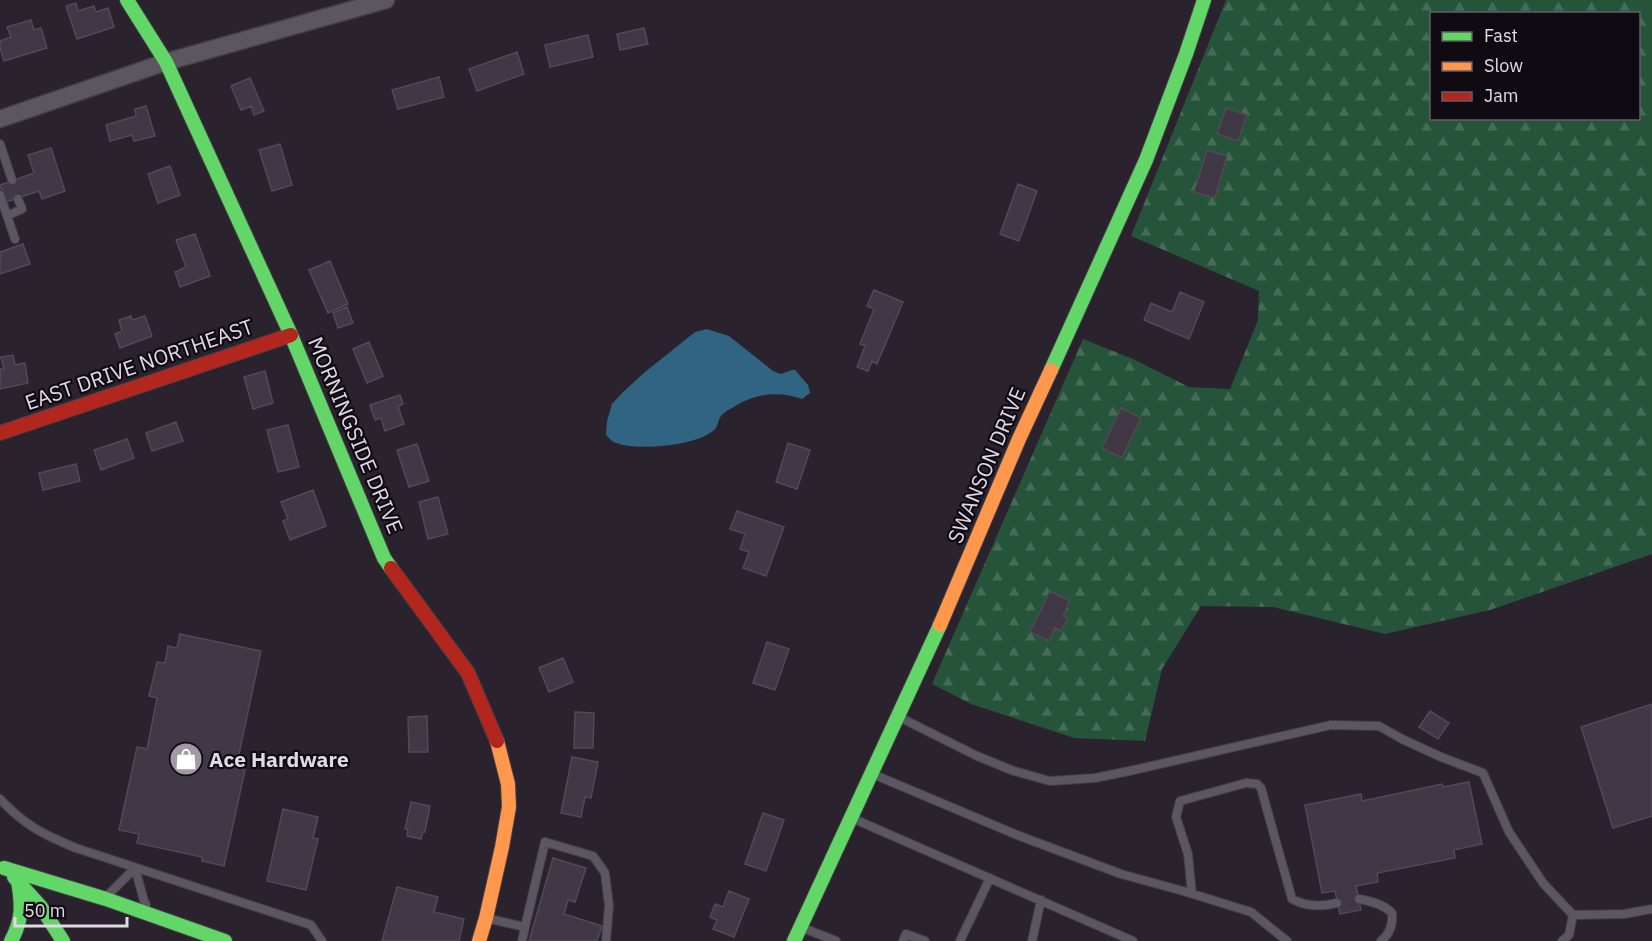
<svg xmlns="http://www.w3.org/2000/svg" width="1652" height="941" font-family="'IBM Plex Sans',sans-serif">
  <defs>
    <pattern id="forest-firs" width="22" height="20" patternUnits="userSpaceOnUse" patternTransform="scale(1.5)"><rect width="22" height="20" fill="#26543a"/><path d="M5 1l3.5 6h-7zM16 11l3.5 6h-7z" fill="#456c56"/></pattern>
  </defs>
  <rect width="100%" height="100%" fill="#2a222d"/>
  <path fill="url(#forest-firs)" fill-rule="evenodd" d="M 1226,0 L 1652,0 L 1652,554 L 1490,610 L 1385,634 L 1273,607 L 1201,606 L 1162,669 L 1145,741 L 1074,738 L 971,704 L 932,684 L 1083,339 L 1133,359 L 1189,387 L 1230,389 L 1258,320 L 1259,291 L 1131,236 ZM 1432,14 L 1638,14 L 1638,118 L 1432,118 Z"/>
  <path fill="#316382" d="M 707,329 L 729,336 L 773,371 L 781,374 L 792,370 L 795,370 L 808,385 L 810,393 L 802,399 C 778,390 753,394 732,408 C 728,410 723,413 721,416 C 718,420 718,426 715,429 C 699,446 638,451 616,443 C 612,442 609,438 606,435 L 607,421 L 612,404 L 623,392 L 645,372 L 695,332 Z"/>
  <path fill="#403844" stroke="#514a54" stroke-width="1.5" d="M 76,3 L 78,11 L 94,6 L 96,12 L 108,8 L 114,27 L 77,39 L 66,6 Z
    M 31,20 L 34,30 L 41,28 L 47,48 L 4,61 L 0,48 L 0,41 L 11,37 L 7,27 Z
    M 644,28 L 648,44 L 620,50 L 617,34 Z
    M 588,35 L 593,57 L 550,67 L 545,45 Z
    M 517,52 L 524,74 L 477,91 L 469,69 Z
    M 439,77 L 444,97 L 398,109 L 392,90 Z
    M 250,78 L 264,111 L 254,115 L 251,106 L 241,110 L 231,86 Z
    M 146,106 L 155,136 L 134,141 L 132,135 L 110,141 L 106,125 L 136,116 L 135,109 Z
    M 1226,108 L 1247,115 L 1238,141 L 1217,134 Z
    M 280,144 L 292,185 L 272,191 L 259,150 Z
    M 51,148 L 65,191 L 42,199 L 39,191 L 6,202 L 0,185 L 34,173 L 28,155 Z
    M 1207,150 L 1227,156 L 1215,198 L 1194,192 Z
    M 170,166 L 180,195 L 158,203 L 148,174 Z
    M 1018,184 L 1037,191 L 1019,241 L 1000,234 Z
    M 195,234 L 210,276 L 180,287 L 175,272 L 186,267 L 176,240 Z
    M 23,244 L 30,264 L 0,274 L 0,252 Z
    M 330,261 L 348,304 L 328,313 L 309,270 Z
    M 874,290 L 903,302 L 877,364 L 872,361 L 868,371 L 857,367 L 865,346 L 860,344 L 874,309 L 867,306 Z
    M 1180,292 L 1204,302 L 1189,339 L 1144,320 L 1151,303 L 1172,312 Z
    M 347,307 L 353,323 L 338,328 L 333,313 Z
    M 131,316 L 132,320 L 145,316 L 152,336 L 120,348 L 115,334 L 122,331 L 119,320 Z
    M 369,342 L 383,376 L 367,383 L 353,349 Z
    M 13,355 L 15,365 L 25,363 L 28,383 L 0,389 L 0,369 L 4,369 L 1,357 Z
    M 265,371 L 273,403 L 253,409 L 244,377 Z
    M 400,395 L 403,404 L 398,406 L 404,424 L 385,431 L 381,418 L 375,420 L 370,405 Z
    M 1121,408 L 1141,418 L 1122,458 L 1102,448 Z
    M 176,422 L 183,441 L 152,451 L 146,433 Z
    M 288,425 L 299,467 L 278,472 L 267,430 Z
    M 127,439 L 134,458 L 101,470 L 94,450 Z
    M 788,443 L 810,450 L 797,489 L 776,482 Z
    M 417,444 L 429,481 L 409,487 L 397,450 Z
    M 76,464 L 80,481 L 43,490 L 39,473 Z
    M 313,490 L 326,526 L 290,540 L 283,521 L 288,519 L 281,502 Z
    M 438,497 L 448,534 L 428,539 L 419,502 Z
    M 737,511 L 784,527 L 766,576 L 743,568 L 749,552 L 740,549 L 745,534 L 730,529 Z
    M 1050,591 L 1070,601 L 1063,616 L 1068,618 L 1061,631 L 1055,628 L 1049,641 L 1030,632 Z
    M 180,634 L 261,651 L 236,768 L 245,770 L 224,866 L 202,861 L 202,857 L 137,843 L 139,834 L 119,830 L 137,747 L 147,749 L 157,698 L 149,696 L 157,662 L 165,663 L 168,646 L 177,648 Z
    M 767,642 L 789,649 L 775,690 L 753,683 Z
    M 563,658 L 573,682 L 549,692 L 539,668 Z
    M 1652,704 L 1652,816 L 1613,828 L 1581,727 Z
    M 1430,711 L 1449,723 L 1438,739 L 1419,727 Z
    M 575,712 L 594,713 L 593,748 L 574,748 Z
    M 427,716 L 428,752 L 409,752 L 408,717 Z
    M 572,757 L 598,762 L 591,798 L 585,797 L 581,817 L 561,813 Z
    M 1469,782 L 1482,844 L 1454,850 L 1455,858 L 1377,873 L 1378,882 L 1356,886 L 1361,910 L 1340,914 L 1335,891 L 1322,893 L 1305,805 L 1361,794 L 1362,801 L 1442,784 L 1443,787 Z
    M 411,802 L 430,806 L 425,832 L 423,832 L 421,839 L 407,836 L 408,829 L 405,829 Z
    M 283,809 L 318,817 L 313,838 L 318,839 L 306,890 L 267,881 Z
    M 763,813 L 784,820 L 766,871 L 745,864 Z
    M 553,858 L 586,868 L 575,902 L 568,900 L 564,914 L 602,926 L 597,941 L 529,941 Z
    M 397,887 L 438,897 L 434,912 L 464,919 L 459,941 L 382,941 Z
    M 729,891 L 749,899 L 734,937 L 713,929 L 717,920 L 710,917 L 715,904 L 723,907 Z"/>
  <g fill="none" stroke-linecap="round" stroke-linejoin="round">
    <g stroke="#433e47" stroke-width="10">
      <path id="lane" d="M 0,144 L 12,180
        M 0,195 L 15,239
        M 7,216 L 22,209 L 18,199
        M 901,718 L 977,756 L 1014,771 L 1050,781 L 1095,778 L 1134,770 L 1331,725 L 1379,726 L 1402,739 L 1441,757 L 1483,773 L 1509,832 L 1543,883 L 1573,915 L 1569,935 L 1562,941
        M 875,775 L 1017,835 L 1121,874 L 1183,891 L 1251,912 L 1287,941
        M 0,799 C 24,825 44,835 76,848 L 311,925 L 322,941
        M 854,819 L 1133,941
        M 109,894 L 135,868 L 144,901 L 146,905
        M 1192,894 L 1188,854 L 1176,817 L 1180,801 L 1246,783 L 1257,784 L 1261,788 L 1292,899 C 1307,907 1321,907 1337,903
        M 1359,899 C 1371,901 1383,904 1392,913 C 1393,924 1390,934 1381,941
        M 1573,915 L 1624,914 L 1652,909
        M 486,918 L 525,927 L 522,941
        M 525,927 L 545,842 L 593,856 L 605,873 L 609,906 L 606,941
        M 803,928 L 836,941
        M 903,941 L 906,934 L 925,941
        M 960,941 L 990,878
        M 1032,941 L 1041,900"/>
    </g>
    <g stroke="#433e47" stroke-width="19">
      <path id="street" d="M 0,119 L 166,62 L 386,0"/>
    </g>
    <g stroke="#433e47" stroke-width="16">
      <path id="fast" d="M 127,0 L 166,62 L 291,335 L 384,558 L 391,568
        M 1051,370 L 1146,160 L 1186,54 L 1204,0
        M 4,868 L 106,899 L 225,941
        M 14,877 L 41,907 L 63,941
        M 11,941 C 23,919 22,905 18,881
        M 794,941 L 940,625"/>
    </g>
    <g stroke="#433e47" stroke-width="16">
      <path id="slow" d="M 940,625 L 1019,439 L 1051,370
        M 479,941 L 486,918 L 502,847 L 509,807 L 508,784 L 497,741"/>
    </g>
    <g stroke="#433e47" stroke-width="16">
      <path id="jam" d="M 0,433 L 291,335
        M 391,568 L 468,673 L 497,741"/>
    </g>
    <use href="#lane" stroke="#5b565f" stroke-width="8"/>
    <use href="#street" stroke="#5b565f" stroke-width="16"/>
    <use href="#fast" stroke="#63d668" stroke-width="14"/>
    <use href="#slow" stroke="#ff974d" stroke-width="14"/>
    <use href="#jam" stroke="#b3261e" stroke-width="14"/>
  </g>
  <defs>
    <g id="shop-disc" transform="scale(1.725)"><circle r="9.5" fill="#a199a5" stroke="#100b13"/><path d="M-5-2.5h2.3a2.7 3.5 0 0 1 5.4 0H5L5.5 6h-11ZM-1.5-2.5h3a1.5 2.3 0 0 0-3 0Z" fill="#fff"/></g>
  </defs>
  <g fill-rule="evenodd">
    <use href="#shop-disc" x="186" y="759"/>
  </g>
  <g text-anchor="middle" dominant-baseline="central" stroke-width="4.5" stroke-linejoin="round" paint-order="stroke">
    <g font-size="21" fill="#e1d9e6" stroke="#100b13">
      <text transform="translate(139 364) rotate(-19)">EAST DRIVE NORTHEAST</text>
      <text transform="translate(356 435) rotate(67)">MORNINGSIDE DRIVE</text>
      <text transform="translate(986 465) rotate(-67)">SWANSON DRIVE</text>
    </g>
    <g font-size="21" font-weight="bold" fill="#e1d9e6" stroke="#100b13" text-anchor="start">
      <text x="209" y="759">Ace Hardware</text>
    </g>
  </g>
  <rect x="1430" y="12" width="210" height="108" fill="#100b13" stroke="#645d67" stroke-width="1.5"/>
  <rect x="1442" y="32" width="30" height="9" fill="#63d668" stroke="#645d67" stroke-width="1.5"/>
  <text x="1484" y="42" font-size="18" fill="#e1d9e6">Fast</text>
  <rect x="1442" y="62" width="30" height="9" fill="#ff974d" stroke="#645d67" stroke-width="1.5"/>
  <text x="1484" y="72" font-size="18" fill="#e1d9e6">Slow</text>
  <rect x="1442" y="92" width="30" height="9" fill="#b3261e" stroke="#645d67" stroke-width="1.5"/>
  <text x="1484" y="102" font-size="18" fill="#e1d9e6">Jam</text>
  <path d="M15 917v9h112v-9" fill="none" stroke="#e1d9e6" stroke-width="3"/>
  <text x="24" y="917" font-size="18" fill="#e1d9e6" stroke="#100b13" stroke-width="4.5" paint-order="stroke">50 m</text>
</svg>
